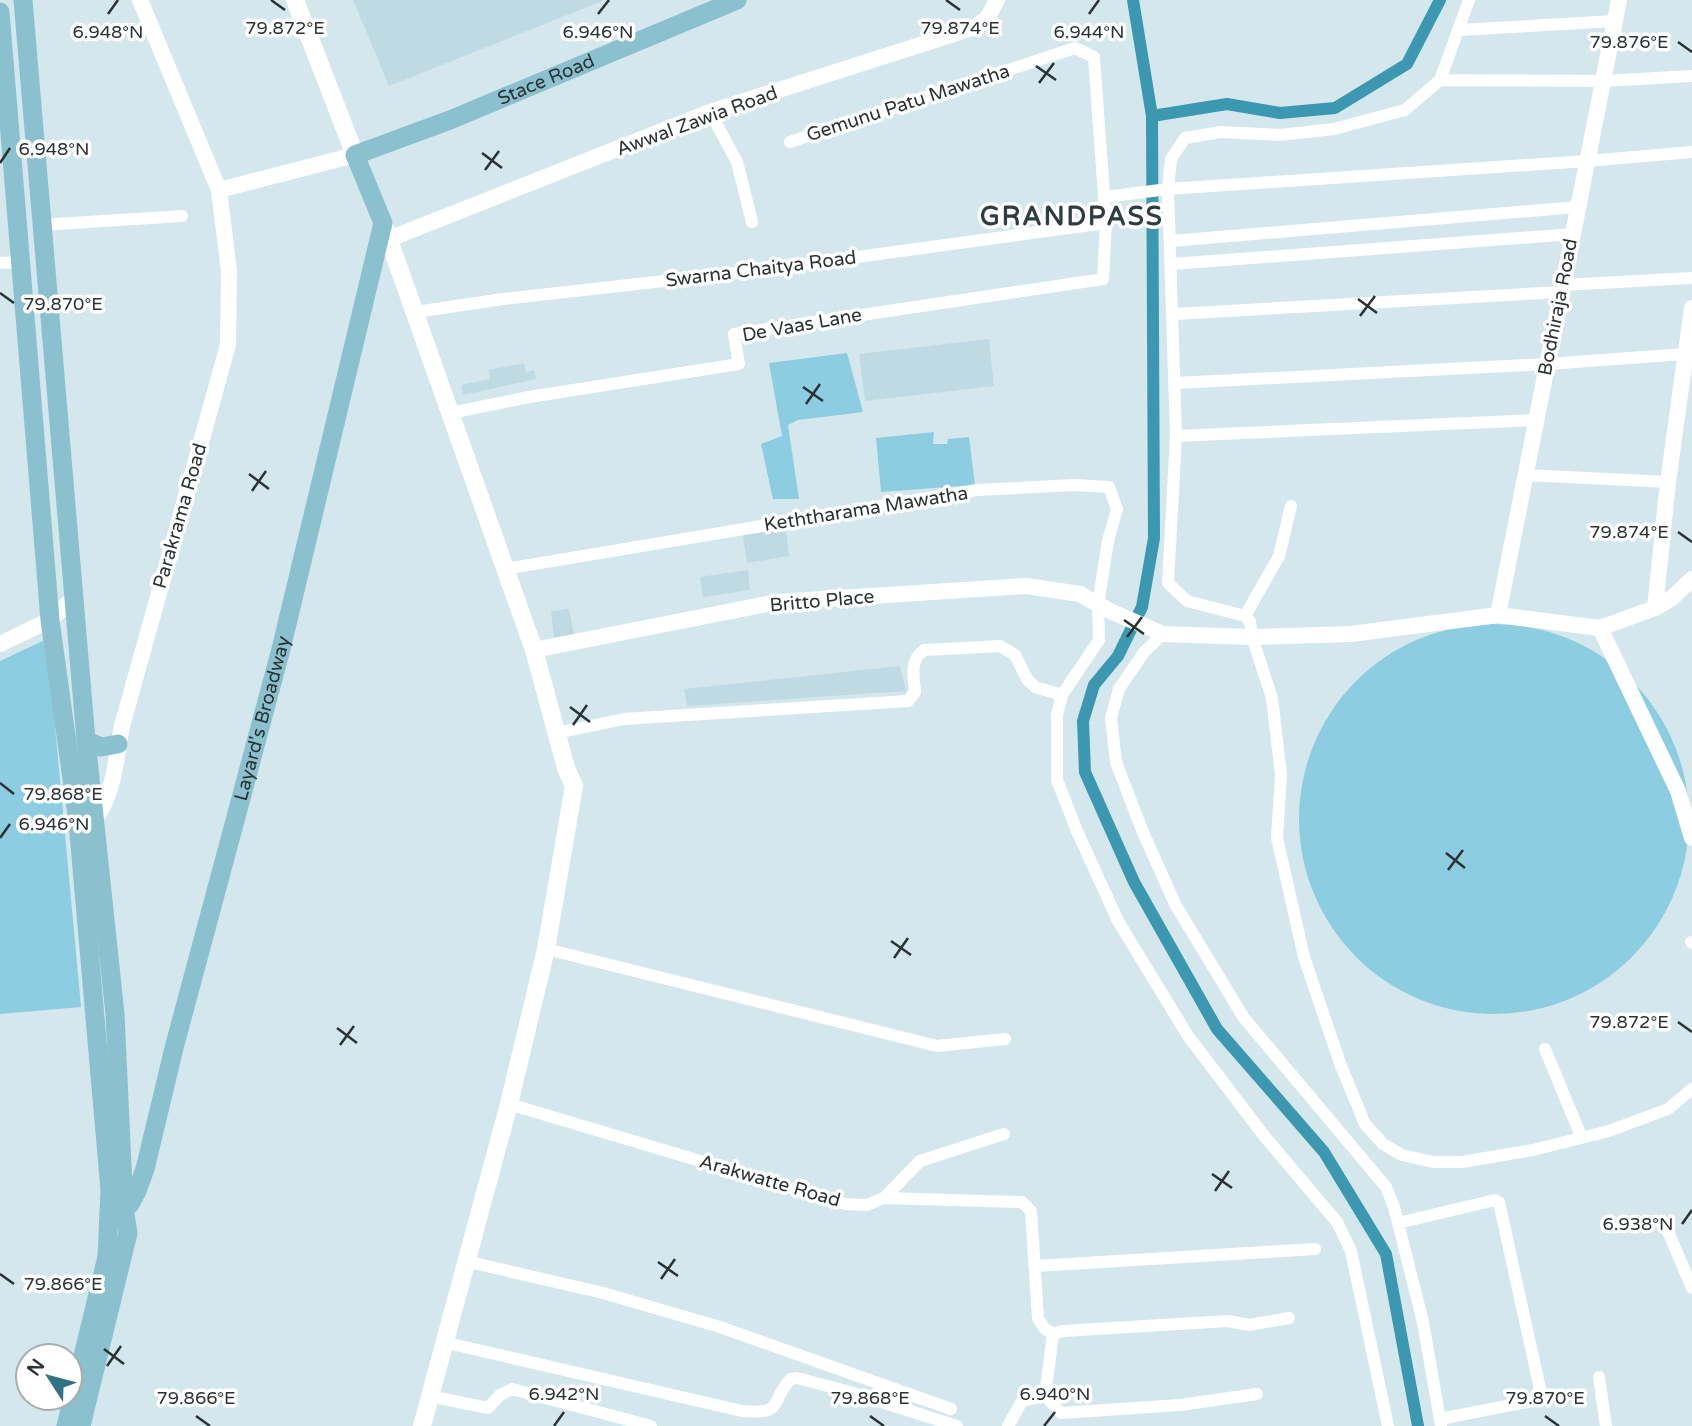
<svg xmlns="http://www.w3.org/2000/svg" width="1692" height="1426" font-family="'Varela Round',sans-serif">
  <rect width="100%" height="100%" fill="#d4e7ed"/>
  <path fill="#bfdae3" d="M 353,0 L 605,0 L 389,86 Z
    M 989,339 L 994,386 L 865,401 L 859,354 Z
    M 524,363 L 526,372 L 534,370 L 536,379 L 463,395 L 461,385 L 490,379 L 489,370 Z
    M 786,529 L 789,556 L 747,563 L 743,535 Z
    M 748,570 L 750,590 L 703,597 L 700,577 Z
    M 569,609 L 574,635 L 554,637 L 551,611 Z
    M 900,666 L 906,691 L 687,706 L 684,689 Z"/>
  <path fill="#8ccde2" d="M 847,353 L 863,412 L 798,420 L 788,425 L 799,499 L 773,499 L 761,444 L 782,436 L 769,363 Z
    M 934,432 L 933,444 L 947,444 L 948,439 L 969,437 L 975,485 L 881,492 L 876,438 Z
    M1299 819a195 195 0 1 1 390 0a195 195 0 1 1-390 0Z
    M 47,639 L 81,1007 L 0,1014 L 0,661 Z"/>
  <g fill="none" stroke-linecap="round" stroke-linejoin="round">
    <path stroke="#3c97b1" stroke-width="12" d="M 1133,0 L 1152,116 L 1154,538 L 1142,607 L 1118,656 L 1094,685 L 1083,721 L 1085,772 L 1134,882 L 1217,1029 L 1324,1152 L 1386,1254 L 1418,1426
      M 1152,116 L 1227,104 L 1280,113 L 1335,108 L 1407,64 L 1440,0"/>
    <path stroke="#fff" stroke-width="12" d="M 1469,0 L 1440,80 L 1405,110 L 1334,129 L 1280,135 L 1221,132 L 1185,138 L 1171,159 L 1168,189 L 1176,436 L 1168,583 L 1187,601 L 1245,616 L 1250,621 L 1252,637 L 1272,698 L 1281,775 L 1277,838 L 1304,957 L 1341,1066 L 1365,1124 L 1383,1144 L 1402,1155 L 1433,1162 L 1462,1162 L 1533,1150 L 1609,1131 L 1668,1109 L 1692,1089
      M 1460,30 L 1615,21
      M 1440,80 L 1603,81 L 1692,76
      M 710,112 L 737,162 L 752,222
      M 1105,197 L 1168,189 L 1587,161 L 1692,152
      M 41,225 L 182,216
      M 1171,241 L 1578,207
      M 0,263 L 20,262
      M 1172,264 L 1573,234
      M 1563,285 L 1692,278
      M 416,312 L 503,299 L 762,270 L 1106,223
      M 1174,314 L 1561,292
      M 1176,383 L 1547,364 L 1685,354
      M 451,413 L 529,397 L 739,364 L 734,334 L 1103,279 L 1106,223 L 1094,57 L 1075,48 L 790,142
      M 1176,436 L 1536,420
      M 1525,475 L 1668,482
      M 505,569 L 977,490 L 1074,485 L 1109,487 L 1117,509 L 1108,541 L 1098,605 L 1099,640 L 1062,695 L 1057,715 L 1057,780 L 1077,831 L 1118,921 L 1188,1036 L 1265,1137 L 1337,1222 L 1351,1251 L 1388,1426
      M 1245,616 L 1279,556 L 1291,506
      M 1163,634 L 1144,652 L 1119,689 L 1111,718 L 1116,762 L 1142,830 L 1175,904 L 1244,1018 L 1386,1187 L 1394,1207 L 1423,1322 L 1441,1426
      M 557,733 L 624,719 L 908,701 L 915,692 C 914,676 909,661 924,650 L 1000,646 L 1015,655 L 1027,679 L 1035,687 L 1062,695
      M 1691,942 L 1692,943
      M 546,949 L 937,1046 L 1005,1039
      M 1545,1049 L 1581,1136
      M 509,1104 L 845,1204 L 867,1205 L 884,1198 L 1022,1202 L 1031,1211 L 1038,1318 L 1044,1328 L 1053,1334
      M 884,1198 L 920,1161 L 1004,1134
      M 1398,1223 L 1495,1200 L 1499,1202 L 1540,1389 L 1532,1401 L 1440,1419
      M 1667,1229 L 1692,1288
      M 465,1261 L 603,1293 L 720,1327 L 951,1409
      M 1036,1266 L 1315,1249
      M 1053,1334 L 1063,1331 L 1228,1321 L 1249,1325 L 1289,1318
      M 443,1342 L 742,1411 C 786,1415 769,1401 791,1379 L 797,1378 L 850,1392 L 957,1426
      M 1599,1377 L 1606,1426
      M 429,1396 L 488,1408 L 500,1395 L 512,1389 L 651,1426
      M 1045,1396 L 1061,1413 L 1180,1405 L 1257,1394
      M 1008,1426 L 1022,1401 L 1045,1396 L 1053,1334"/>
    <path stroke="#fff" stroke-width="16" d="M 219,190 L 355,155
      M 389,239 L 710,112 L 976,27 L 988,17 L 997,0
      M 1655,608 L 1668,482 L 1692,308
      M 1498,615 L 1619,0
      M 1600,628 L 1678,791 L 1692,838
      M 0,644 L 50,620 L 74,598
      M 534,650 L 777,602 L 1026,586 L 1080,594 L 1110,611 L 1163,634 L 1252,637 L 1351,634 L 1498,615 L 1600,628 L 1655,608 L 1672,598 L 1692,579
      M 88,820 L 96,818 C 115,791 116,757 122,726 L 228,345 L 229,271 L 219,190 L 140,0"/>
    <path stroke="#fff" stroke-width="18" d="M 295,0 L 355,155
      M 383,223 L 534,650 L 566,768 L 574,786 L 546,949 L 509,1104 L 422,1426"/>
    <g stroke="#8bc0cf" stroke-width="19">
      <path d="M 23,0 L 86,740 L 115,1014 L 124,1208 L 128,1233 L 81,1426"/>
      <path d="M 0,12 L 50,620 L 78,822 L 110,1190 L 107,1257 L 66,1426"/>
      <path d="M 86,740 L 101,747 L 118,744"/>
      <path id="s1" d="M 124,1208 L 130,1204 L 137,1191 L 145,1169 L 174,1048 L 281,649 L 383,223 L 355,155 L 450,120 L 737,0"/>
    </g>
  </g>
  <path fill="none" stroke="#2b3234" stroke-width="2.5" d="M 271,0 L 285,10M 946,0 L 960,10M 108,14 L 118,0M 598,14 L 609,0M 1089,14 L 1099,0M 1678,42 L 1692,52M 1036,66 L 1056,80M 1039,83 L 1054,63M 482,153 L 502,168M 0,163 L 10,148M 485,170 L 499,151M 0,293 L 14,303M 1358,299 L 1377,313M 1360,316 L 1375,296M 803,387 L 823,401M 806,404 L 820,384M 249,474 L 269,489M 252,491 L 266,471M 1678,532 L 1692,542M 1124,620 L 1144,634M 1127,637 L 1142,617M 570,707 L 590,722M 573,725 L 587,705M 0,783 L 14,794M 0,838 L 10,824M 1446,853 L 1465,868M 1448,870 L 1463,850M 891,941 L 911,955M 894,958 L 908,938M 1678,1022 L 1692,1032M 337,1028 L 357,1043M 340,1045 L 354,1026M 1212,1174 L 1232,1188M 1215,1191 L 1229,1171M 1682,1224 L 1692,1210M 658,1262 L 678,1276M 0,1274 L 14,1284M 661,1279 L 675,1259M 104,1349 L 124,1364M 107,1366 L 121,1346M 196,1416 L 210,1426M 870,1416 L 884,1426M 1545,1416 L 1559,1426M 554,1426 L 564,1412M 1044,1426 L 1055,1412"/>
  <g text-anchor="middle" dominant-baseline="central" stroke-width="7" stroke-linejoin="round" paint-order="stroke">
    <g font-size="19" fill="#2b3234" stroke="#fff">
      <text stroke="none"><textPath href="#s1" startOffset="1300">Stace Road</textPath></text>
      <text transform="translate(908 103) rotate(-18)">Gemunu Patu Mawatha</text>
      <text transform="translate(697 121) rotate(-20)">Awwal Zawia Road</text>
      <text transform="translate(761 269) rotate(-7)">Swarna Chaitya Road</text>
      <text transform="translate(1558 307) rotate(-79)">Bodhiraja Road</text>
      <text transform="translate(802 325) rotate(-10)">De Vaas Lane</text>
      <text transform="translate(866 509) rotate(-9)">Keththarama Mawatha</text>
      <text transform="translate(180 516) rotate(-74)">Parakrama Road</text>
      <text transform="translate(822 601) rotate(-5)">Britto Place</text>
      <text stroke="none"><textPath href="#s1" startOffset="511">Layard's Broadway</textPath></text>
      <text transform="translate(770 1181) rotate(16)">Arakwatte Road</text>
    </g>
    <g font-size="26" font-weight="bold" letter-spacing="2" fill="#2e3d42" stroke="#fff">
      <text x="1072" y="216">GRANDPASS</text>
    </g>
  </g>
  <g font-size="18" text-anchor="middle" fill="#2b3234" stroke="#fff" stroke-width="7" stroke-linejoin="round" paint-order="stroke">
    <text x="285" y="34">79.872°E</text>
    <text x="960" y="34">79.874°E</text>
    <text x="598" y="38">6.946°N</text>
    <text x="108" y="38">6.948°N</text>
    <text x="1089" y="38">6.944°N</text>
    <text x="1629" y="48">79.876°E</text>
    <text x="54" y="155">6.948°N</text>
    <text x="63" y="310">79.870°E</text>
    <text x="1629" y="538">79.874°E</text>
    <text x="63" y="800">79.868°E</text>
    <text x="54" y="830">6.946°N</text>
    <text x="1629" y="1028">79.872°E</text>
    <text x="1638" y="1230">6.938°N</text>
    <text x="63" y="1290">79.866°E</text>
    <text x="564" y="1400">6.942°N</text>
    <text x="1055" y="1400">6.940°N</text>
    <text x="196" y="1404">79.866°E</text>
    <text x="870" y="1404">79.868°E</text>
    <text x="1545" y="1404">79.870°E</text>
  </g>
  <g transform="translate(49 1377) rotate(306)"><circle r="33" fill="#ffffff" stroke="#aaadae" stroke-width="2"/>
  <path d="M0-5L12 26L0 18L-12 26Z" fill="#317285"/>
  <text y="-10" font-size="19" font-weight="bold" text-anchor="middle" fill="#2b3234">N</text>
  </g>
</svg>
